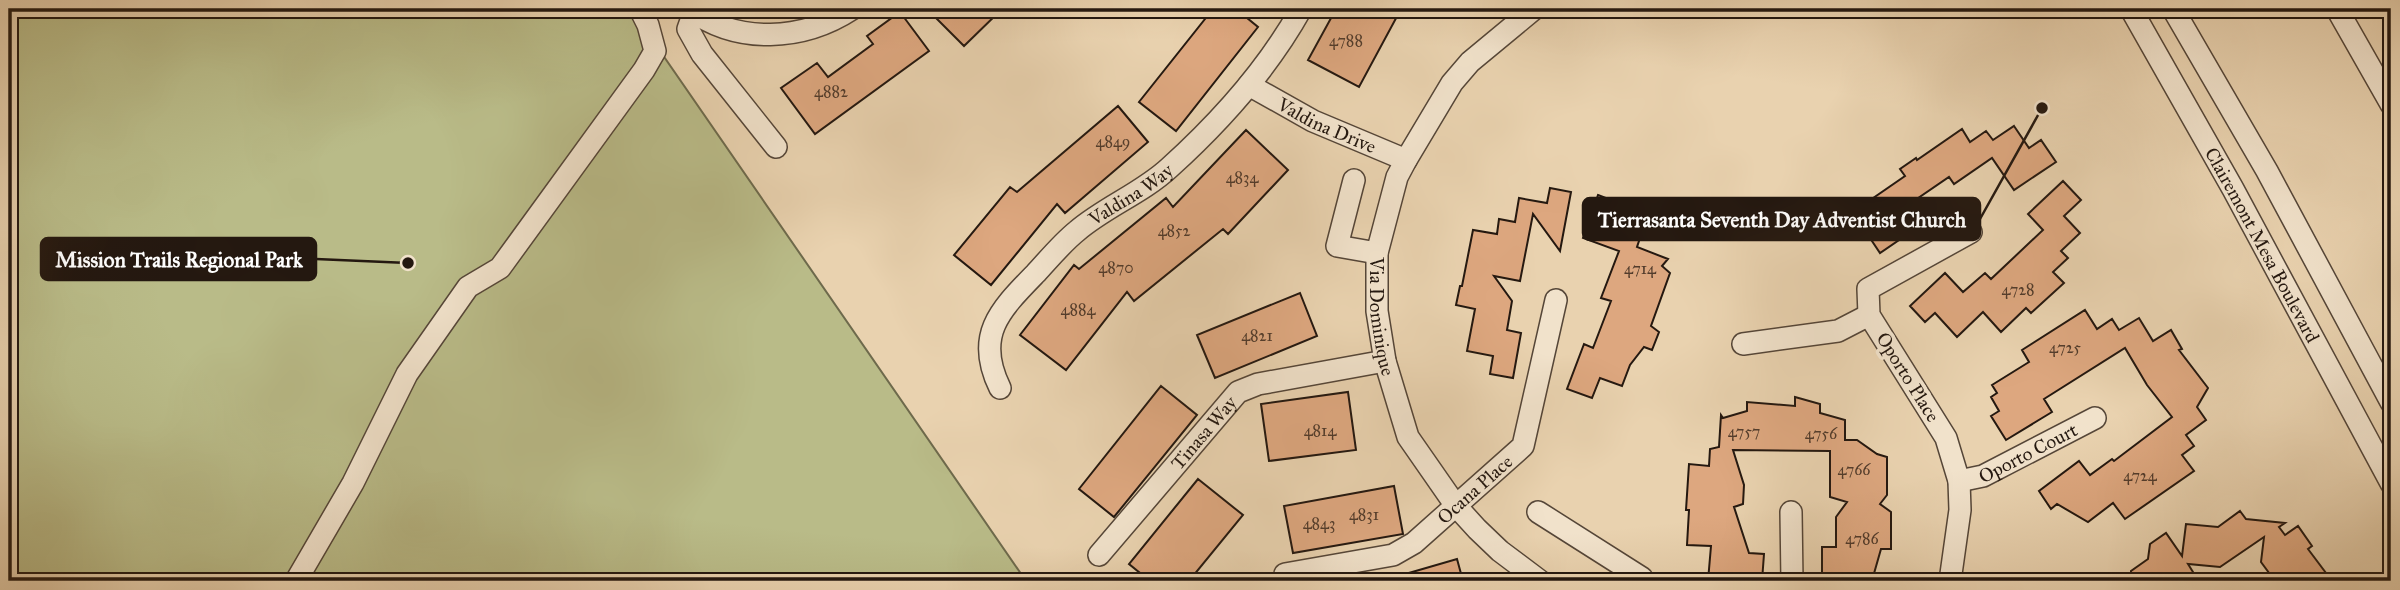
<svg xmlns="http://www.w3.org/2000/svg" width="2400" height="590" font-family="'IM FELL Great Primer',serif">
  <rect width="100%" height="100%" fill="#e9d2af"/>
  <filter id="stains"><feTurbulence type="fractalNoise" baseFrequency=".00286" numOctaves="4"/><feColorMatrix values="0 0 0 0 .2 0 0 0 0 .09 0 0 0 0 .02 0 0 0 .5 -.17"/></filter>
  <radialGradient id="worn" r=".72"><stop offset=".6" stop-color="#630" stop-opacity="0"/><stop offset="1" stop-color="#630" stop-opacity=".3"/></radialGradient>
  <path fill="#b9bb88" stroke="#6e6a4c" stroke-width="2" d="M 9,9 L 631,9 L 1026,581 L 9,581 Z"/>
  <path fill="#dda77f" stroke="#241810" stroke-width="2" d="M 927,9 L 1002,9 L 964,46 Z
    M 1213,9 L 1236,9 L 1258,27 L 1176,131 L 1139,102 Z
    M 1336,9 L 1401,9 L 1359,87 L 1308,60 Z
    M 900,12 L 929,51 L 815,134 L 781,88 L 817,63 L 828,77 L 873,44 L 867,36 Z
    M 1118,106 L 1148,142 L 1065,213 L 1057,204 L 991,285 L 954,255 L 1010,187 L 1017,192 Z
    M 2014,126 L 2029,148 L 2041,140 L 2056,162 L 2014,190 L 1992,158 L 1954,184 L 1949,177 L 1908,205 L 1921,225 L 1880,253 L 1864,229 L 1878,219 L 1866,203 L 1905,176 L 1900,169 L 1916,158 L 1917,160 L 1962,129 L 1970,142 L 1986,131 L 1993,140 Z
    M 1246,130 L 1288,170 L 1228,234 L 1223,229 L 1134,301 L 1127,292 L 1066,370 L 1020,335 L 1074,265 L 1079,269 L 1166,198 L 1173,207 Z
    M 2063,181 L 2081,200 L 2064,216 L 2080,233 L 2061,251 L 2068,258 L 2053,272 L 2064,283 L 2031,313 L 2026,308 L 2001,332 L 1983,312 L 1957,337 L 1935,313 L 1925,322 L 1910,306 L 1945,273 L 1963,292 L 1985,273 L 1991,279 L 2043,230 L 2028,214 Z
    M 1550,188 L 1571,192 L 1560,251 L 1533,214 L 1520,281 L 1494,276 L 1512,301 L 1507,330 L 1521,333 L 1513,378 L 1490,374 L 1493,356 L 1467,351 L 1475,309 L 1456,305 L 1460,286 L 1462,286 L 1473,230 L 1497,234 L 1499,219 L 1515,222 L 1519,198 L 1547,203 Z
    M 1598,195 L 1619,203 L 1614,215 L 1644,226 L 1637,247 L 1668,259 L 1662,266 L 1670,273 L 1651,326 L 1659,332 L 1652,350 L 1644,347 L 1630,365 L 1622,386 L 1600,378 L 1592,398 L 1567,389 L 1584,344 L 1593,348 L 1611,301 L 1601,298 L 1619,251 L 1583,238 Z
    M 1300,293 L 1317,336 L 1215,378 L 1197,335 Z
    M 2085,310 L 2097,329 L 2112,319 L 2119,330 L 2139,318 L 2153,341 L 2171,330 L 2182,349 L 2179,350 L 2208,388 L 2197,407 L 2206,420 L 2186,435 L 2194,446 L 2182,455 L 2194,471 L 2125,519 L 2113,503 L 2088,522 L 2057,504 L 2051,509 L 2039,491 L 2079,461 L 2090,475 L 2112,459 L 2114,461 L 2172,417 L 2147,385 L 2125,348 L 2044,399 L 2052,412 L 2006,440 L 1991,416 L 1999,411 L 1991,397 L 1997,393 L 1992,385 L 2029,362 L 2022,350 Z
    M 1161,386 L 1197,415 L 1114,517 L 1079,489 Z
    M 1348,392 L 1356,450 L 1269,461 L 1261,404 Z
    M 1795,397 L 1820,404 L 1820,413 L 1845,420 L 1845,440 L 1857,440 L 1877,454 L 1887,457 L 1887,495 L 1880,504 L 1891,512 L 1891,549 L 1881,549 L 1873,577 L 1853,577 L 1852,581 L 1822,581 L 1822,547 L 1836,547 L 1836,517 L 1847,502 L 1830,497 L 1830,451 L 1733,450 L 1744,485 L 1743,504 L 1734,507 L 1749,553 L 1764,554 L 1762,581 L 1708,581 L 1711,546 L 1687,545 L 1689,510 L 1686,510 L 1689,464 L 1709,466 L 1710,449 L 1719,447 L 1721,415 L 1723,418 L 1747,411 L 1747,402 L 1795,406 Z
    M 1198,479 L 1243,515 L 1189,581 L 1150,581 L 1129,564 Z
    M 1394,486 L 1403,534 L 1293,553 L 1284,506 Z
    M 2240,511 L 2246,519 L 2285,523 L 2279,527 L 2285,535 L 2298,526 L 2312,546 L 2308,549 L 2332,581 L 2275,581 L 2261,562 L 2264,537 L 2220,567 L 2188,564 L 2193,572 L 2193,581 L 2131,581 L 2131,571 L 2148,559 L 2150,544 L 2166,533 L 2182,556 L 2186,524 L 2218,527 Z
    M 1457,559 L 1463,581 L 1396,581 L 1395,577 Z"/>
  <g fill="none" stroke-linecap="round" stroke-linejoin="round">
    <g stroke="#554638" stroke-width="24">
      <g id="minor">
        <path d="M 689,9 C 738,45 803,41 852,9"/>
        <path id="s1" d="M 1534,9 L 1470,62 L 1452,83 L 1406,160 L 1397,177 L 1377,253 L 1377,311 L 1385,361 L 1408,437 L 1456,506 L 1477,529 L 1500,551 L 1540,581"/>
        <path id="s2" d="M 2131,9 L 2233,189 L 2391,483"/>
        <path d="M 2173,9 L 2267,171 L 2391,402"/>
        <path d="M 2337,9 L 2391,104"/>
        <path d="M 694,12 L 688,29 L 702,54 L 776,147"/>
        <path id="s3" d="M 1249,85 L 1313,121 L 1406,160"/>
        <path d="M 1354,180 L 1337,246 L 1377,253"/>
        <path d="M 1743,344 L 1838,331 L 1869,315"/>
        <path id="s4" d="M 1000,388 C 974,335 1000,310 1036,273 C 1049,259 1062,243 1077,231 C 1105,207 1142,193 1169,168 C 1221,121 1267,70 1301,9"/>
        <path id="s5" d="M 1959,481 L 1983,476 L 2095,418"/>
        <path d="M 1538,512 L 1642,578 L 1641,581"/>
        <path d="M 1791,512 L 1792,581"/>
        <path id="s6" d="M 1099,555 L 1238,392 L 1258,384 L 1385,361"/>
        <path id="s7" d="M 1285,574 L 1393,555 L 1414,543 L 1523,446 L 1556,300"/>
        <path d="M 296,581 L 353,483 L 407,374 L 468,287 L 500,268 L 644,70 L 655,51 L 648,25 L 640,9"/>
        <path d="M 1950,581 L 1960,510 L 1959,481 L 1946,438 L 1869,315 L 1868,289 L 1971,232"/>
      </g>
    </g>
    <use href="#minor" stroke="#f1e2cb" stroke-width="21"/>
  </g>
  <g text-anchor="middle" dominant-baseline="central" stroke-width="7" stroke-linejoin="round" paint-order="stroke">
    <g font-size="16" fill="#523c2c">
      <text x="1346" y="40">4788</text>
      <text x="831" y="91">4882</text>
      <text x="1113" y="141">4849</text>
      <text x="1242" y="177">4834</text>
      <text x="1174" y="230">4852</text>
      <text x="1116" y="267">4870</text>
      <text x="1640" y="268">4714</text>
      <text x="2018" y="289">4728</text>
      <text x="1078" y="309">4884</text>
      <text x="1257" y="335">4821</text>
      <text x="2065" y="347">4725</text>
      <text x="1320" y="430">4814</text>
      <text x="1744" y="431">4757</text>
      <text x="1821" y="433">4756</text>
      <text x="1854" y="469">4766</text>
      <text x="2140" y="475">4724</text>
      <text x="1364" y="514">4831</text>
      <text x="1319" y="523">4843</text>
      <text x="1862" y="538">4786</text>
    </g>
    <g font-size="19" fill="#241810" stroke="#f1e2cb">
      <text stroke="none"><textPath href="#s3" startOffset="88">Valdina Drive</textPath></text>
      <text stroke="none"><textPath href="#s4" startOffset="256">Valdina Way</textPath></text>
      <text stroke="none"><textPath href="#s2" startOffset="270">Clairemont Mesa Boulevard</textPath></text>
      <text stroke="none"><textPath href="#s1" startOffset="362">Via Dominique</textPath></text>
      <text transform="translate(1908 377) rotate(58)">Oporto Place</text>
      <text stroke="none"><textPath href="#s6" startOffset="161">Tinasa Way</textPath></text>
      <text stroke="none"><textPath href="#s5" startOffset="75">Oporto Court</textPath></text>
      <text stroke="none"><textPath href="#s7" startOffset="215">Ocana Place</textPath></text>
    </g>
  </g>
  <path fill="none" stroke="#241810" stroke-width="2.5" d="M2042 108L1980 219M408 263L316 259"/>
  <g fill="#241810" stroke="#f1e2cb" stroke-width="2.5">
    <circle cx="2042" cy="108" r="7"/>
    <circle cx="408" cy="263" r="7"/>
  </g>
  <g fill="#241810" stroke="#241810" stroke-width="2.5">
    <rect x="1583" y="198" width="397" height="42" rx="7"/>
    <rect x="41" y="238" width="275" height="42" rx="7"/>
  </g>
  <g font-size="21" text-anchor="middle" font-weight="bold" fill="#fff">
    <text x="1782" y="227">Tierrasanta Seventh Day Adventist Church</text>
    <text x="179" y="267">Mission Trails Regional Park</text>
  </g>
  <rect width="2400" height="590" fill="none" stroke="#e9d2af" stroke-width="35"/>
  <rect x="10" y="10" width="2379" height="569" fill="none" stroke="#241810" stroke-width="3.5"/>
  <rect x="18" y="18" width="2365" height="555" fill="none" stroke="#241810" stroke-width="2"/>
  <rect width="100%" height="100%" filter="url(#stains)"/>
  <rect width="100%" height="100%" fill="url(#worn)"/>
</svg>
